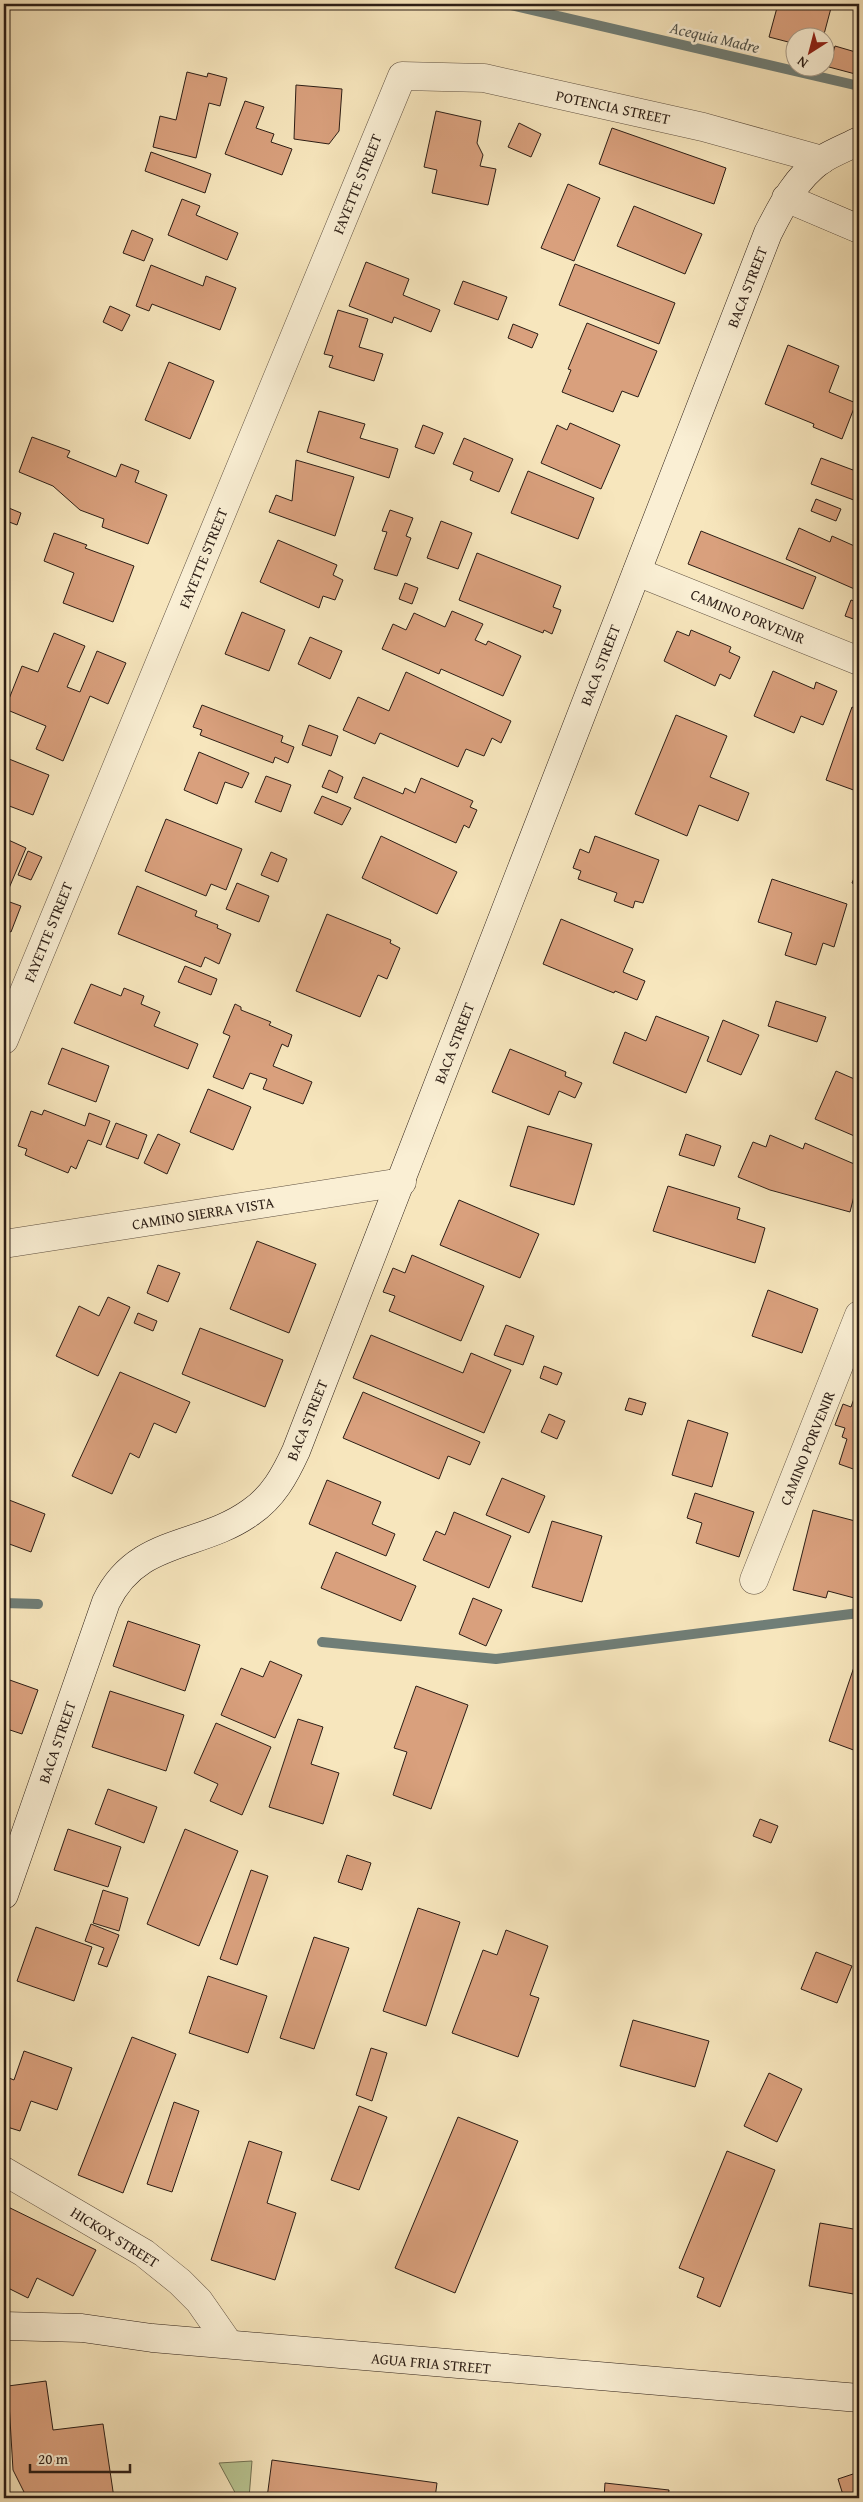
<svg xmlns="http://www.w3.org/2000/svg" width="863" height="2502" font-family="'Gentium Book Plus',serif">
  <rect width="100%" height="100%" fill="#f7e6bd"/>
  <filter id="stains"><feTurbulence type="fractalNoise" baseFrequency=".004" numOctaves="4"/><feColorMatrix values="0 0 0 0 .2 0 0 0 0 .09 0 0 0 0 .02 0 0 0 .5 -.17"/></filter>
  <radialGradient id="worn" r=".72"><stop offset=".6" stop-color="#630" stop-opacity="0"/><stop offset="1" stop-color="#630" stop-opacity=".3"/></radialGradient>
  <path fill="#b9c693" stroke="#727254" d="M 252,2461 L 249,2498 L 238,2498 L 219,2463 Z"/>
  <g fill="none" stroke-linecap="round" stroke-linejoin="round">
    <path stroke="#707e77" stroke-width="10" d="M 506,4 L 859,86
      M 4,1603 L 38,1604
      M 322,1642 L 496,1659 L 859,1613"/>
  </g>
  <path fill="#d9a07d" stroke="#2c1e16" d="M 778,4 L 823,4 L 831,8 L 823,38 L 796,38 L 796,44 L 769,37 Z
    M 835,46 L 859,53 L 859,75 L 829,67 Z
    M 187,72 L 207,77 L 208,73 L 227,78 L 220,106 L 209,103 L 196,158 L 153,147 L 160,116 L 176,120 Z
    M 296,85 L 342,89 L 339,131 L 329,144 L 294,139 Z
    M 245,101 L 264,107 L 256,128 L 274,134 L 271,142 L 292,149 L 282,175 L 225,154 Z
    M 436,111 L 481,121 L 477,143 L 483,155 L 480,166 L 496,169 L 488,205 L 432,193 L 437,170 L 424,167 Z
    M 519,123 L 541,134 L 531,157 L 508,147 Z
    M 612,128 L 726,168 L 714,204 L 599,164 Z
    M 151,152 L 211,174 L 205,193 L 145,171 Z
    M 568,184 L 600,198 L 574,261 L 541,248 Z
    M 182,199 L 200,206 L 196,215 L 238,233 L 227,260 L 168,235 Z
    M 634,206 L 702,234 L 685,274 L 617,246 Z
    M 132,230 L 153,239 L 144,261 L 123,253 Z
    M 366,262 L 409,279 L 403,295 L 440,310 L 431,332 L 394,317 L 392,323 L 349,306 Z
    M 575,264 L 675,303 L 659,344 L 559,305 Z
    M 151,265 L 203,286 L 206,276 L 236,288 L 220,330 L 152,304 L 149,311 L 136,306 Z
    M 463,281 L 507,297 L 498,320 L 454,304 Z
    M 110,306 L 130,315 L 122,331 L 103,322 Z
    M 338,310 L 368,319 L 359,347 L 383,354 L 374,381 L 329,367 L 333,356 L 324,354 Z
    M 587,323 L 657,351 L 638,397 L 622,391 L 613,412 L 562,392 L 571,370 L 568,369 Z
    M 513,324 L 538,334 L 532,348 L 508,338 Z
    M 788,345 L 839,366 L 829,392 L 856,403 L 842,439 L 813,427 L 814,424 L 765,404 Z
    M 169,362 L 214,381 L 190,439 L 145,420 Z
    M 319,411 L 365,424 L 360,438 L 398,449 L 389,478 L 307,452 Z
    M 570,423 L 620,445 L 601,489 L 541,463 L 557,425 L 567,430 Z
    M 423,425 L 443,433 L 434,454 L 415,447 Z
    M 32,437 L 70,451 L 67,457 L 116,477 L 121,464 L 139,471 L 135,482 L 167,495 L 148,544 L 102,527 L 104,519 L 80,510 L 53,486 L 19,472 Z
    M 464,438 L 513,459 L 499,492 L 470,480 L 473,472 L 453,464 Z
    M 859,454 L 859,502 L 811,484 L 821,458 L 853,470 Z
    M 296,460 L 354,477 L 335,536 L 269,512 L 276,495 L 292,501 Z
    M 528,471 L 594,498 L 578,539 L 511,513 Z
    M 816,499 L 841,509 L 836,521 L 811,511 Z
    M 4,506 L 21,513 L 17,525 L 4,520 Z
    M 390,510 L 413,518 L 406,536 L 411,538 L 397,576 L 374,569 L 387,532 L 382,531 Z
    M 441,521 L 472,533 L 458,569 L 427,558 Z
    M 799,528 L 830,542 L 832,536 L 859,548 L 859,591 L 786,559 Z
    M 701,531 L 816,577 L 803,609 L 688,564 Z
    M 54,533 L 87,545 L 85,548 L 134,566 L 113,622 L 63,603 L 74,573 L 44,561 Z
    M 278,540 L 337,565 L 333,575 L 343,580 L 335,600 L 323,596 L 319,608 L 260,582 Z
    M 477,553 L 561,586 L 553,607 L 561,610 L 552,634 L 544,630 L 543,633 L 459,600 Z
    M 405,583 L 418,588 L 412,604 L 399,599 Z
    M 851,600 L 859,603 L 859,621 L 845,616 Z
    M 452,611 L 483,624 L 475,640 L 486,645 L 488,641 L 521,656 L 503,696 L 441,669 L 439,674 L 382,649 L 393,624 L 406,630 L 414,613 L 445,627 Z
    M 242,612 L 285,630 L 269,671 L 225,654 Z
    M 691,630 L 731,647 L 729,652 L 740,657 L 730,679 L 720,674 L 715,686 L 664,661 L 677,631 L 689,636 Z
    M 54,633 L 85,646 L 67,687 L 80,692 L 97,651 L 126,663 L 108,704 L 90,696 L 63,761 L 36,749 L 46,726 L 5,709 L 22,666 L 38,672 Z
    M 310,637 L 342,651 L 330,679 L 298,664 Z
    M 773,671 L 814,689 L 816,682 L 837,691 L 823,725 L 801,716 L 794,733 L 754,716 Z
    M 406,672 L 511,721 L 501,743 L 492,738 L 484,756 L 466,749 L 458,767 L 380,733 L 375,744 L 343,730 L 358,697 L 389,711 Z
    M 202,705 L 283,736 L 281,742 L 294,747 L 288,763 L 275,757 L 273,763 L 200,735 L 202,730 L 193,727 Z
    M 852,707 L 859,710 L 859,792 L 826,780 Z
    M 676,715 L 727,736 L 710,777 L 749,793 L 738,821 L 699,805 L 687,836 L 635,814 Z
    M 309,725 L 338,736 L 331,756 L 302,745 Z
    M 199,752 L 249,773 L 242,788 L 225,782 L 217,804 L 184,790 Z
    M 4,757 L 49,775 L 33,815 L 4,804 Z
    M 329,770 L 343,777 L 337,793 L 322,787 Z
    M 266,776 L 291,785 L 281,812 L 255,802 Z
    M 363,777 L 403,794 L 405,788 L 415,793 L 421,778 L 473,801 L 470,807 L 477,810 L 469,828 L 464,825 L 456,843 L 354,798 Z
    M 322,796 L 351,808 L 342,825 L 314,813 Z
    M 166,819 L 242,849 L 226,890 L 211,884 L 206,896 L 145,871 Z
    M 381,836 L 457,872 L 437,914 L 362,878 Z
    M 595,836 L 659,860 L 643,903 L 635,901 L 633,908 L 614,901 L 617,893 L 578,879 L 581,871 L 573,868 L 580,849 L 589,853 Z
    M 4,838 L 26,848 L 4,900 L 21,906 L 11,932 L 4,929 Z
    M 28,851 L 42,857 L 31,880 L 18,875 Z
    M 271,852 L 287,859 L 278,882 L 261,875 Z
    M 859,866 L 859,886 L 852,883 Z
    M 772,879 L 847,904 L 834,947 L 823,943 L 816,965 L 785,955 L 792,933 L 758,922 Z
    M 237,883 L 269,896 L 259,922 L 226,909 Z
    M 137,886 L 197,911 L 195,916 L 218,925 L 217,928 L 231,934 L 219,964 L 205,957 L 201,967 L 118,934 Z
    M 327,914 L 391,940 L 390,943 L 400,948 L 387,979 L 378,975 L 360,1017 L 296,991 Z
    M 561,919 L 633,949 L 623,972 L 645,981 L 637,1000 L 615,991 L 614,993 L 543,964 Z
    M 185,966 L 217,979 L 211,995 L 178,982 Z
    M 91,984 L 121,996 L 124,988 L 144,996 L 141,1004 L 160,1012 L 154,1026 L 198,1044 L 188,1069 L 74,1023 Z
    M 776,1001 L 826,1017 L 817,1042 L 768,1026 Z
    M 235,1004 L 241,1007 L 241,1010 L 271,1022 L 269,1025 L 292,1035 L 288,1047 L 282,1044 L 273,1066 L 312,1082 L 303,1104 L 263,1089 L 267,1079 L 250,1073 L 243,1089 L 213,1077 L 230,1036 L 223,1033 Z
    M 656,1016 L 709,1037 L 686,1093 L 613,1063 L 625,1032 L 646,1041 Z
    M 723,1020 L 759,1035 L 741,1075 L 707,1061 Z
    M 62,1048 L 109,1066 L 96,1102 L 48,1084 Z
    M 510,1049 L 566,1072 L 565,1076 L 582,1083 L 575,1098 L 559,1091 L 549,1115 L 492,1092 Z
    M 836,1071 L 859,1081 L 859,1138 L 815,1119 Z
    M 208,1089 L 251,1107 L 233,1150 L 190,1132 Z
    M 44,1110 L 85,1126 L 89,1113 L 110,1121 L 101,1145 L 88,1140 L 76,1169 L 71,1166 L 68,1173 L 25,1155 L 27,1149 L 18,1146 L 31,1111 L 42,1115 Z
    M 116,1123 L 147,1135 L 138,1159 L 106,1147 Z
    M 528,1126 L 592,1144 L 574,1205 L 510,1186 Z
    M 158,1134 L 180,1144 L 167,1174 L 144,1163 Z
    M 686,1134 L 721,1146 L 714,1166 L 679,1155 Z
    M 770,1135 L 803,1149 L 805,1143 L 859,1166 L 859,1194 L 855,1192 L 850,1212 L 770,1190 L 738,1177 L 753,1142 L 766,1147 Z
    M 668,1186 L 740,1208 L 737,1219 L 765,1228 L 755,1263 L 653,1231 Z
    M 459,1200 L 539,1234 L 520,1278 L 440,1245 Z
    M 257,1241 L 316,1264 L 289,1333 L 230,1309 Z
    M 412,1255 L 484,1286 L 461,1341 L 389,1311 L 395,1296 L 383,1292 L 393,1268 L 405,1273 Z
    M 158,1265 L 180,1273 L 168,1302 L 147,1293 Z
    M 768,1290 L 818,1309 L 802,1353 L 752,1336 Z
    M 108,1297 L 130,1307 L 98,1376 L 56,1356 L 79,1306 L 99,1316 Z
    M 138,1313 L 157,1321 L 153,1331 L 134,1323 Z
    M 506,1325 L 534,1336 L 523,1365 L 494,1355 Z
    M 200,1328 L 283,1360 L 265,1407 L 182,1374 Z
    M 371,1335 L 463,1373 L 471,1353 L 511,1370 L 484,1433 L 353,1378 Z
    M 544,1366 L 562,1373 L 557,1385 L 540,1378 Z
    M 120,1372 L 190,1402 L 176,1433 L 154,1423 L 139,1458 L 130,1453 L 112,1494 L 72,1476 Z
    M 363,1392 L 480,1442 L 470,1465 L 448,1456 L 439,1479 L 343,1438 Z
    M 856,1393 L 859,1394 L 859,1471 L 839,1464 L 847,1439 L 842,1437 L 845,1428 L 835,1425 L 843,1404 L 851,1407 Z
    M 4,1395 L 8,1396 L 4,1408 Z
    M 629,1398 L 646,1403 L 642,1415 L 625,1410 Z
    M 549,1414 L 565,1421 L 557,1439 L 541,1432 Z
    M 688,1420 L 728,1433 L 712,1487 L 672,1475 Z
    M 502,1478 L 545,1496 L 529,1533 L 486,1515 Z
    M 327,1480 L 381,1502 L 372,1524 L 395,1534 L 386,1556 L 309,1524 Z
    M 695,1493 L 754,1512 L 739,1557 L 696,1543 L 702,1523 L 687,1518 Z
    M 4,1498 L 45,1514 L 31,1552 L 4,1542 Z
    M 813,1510 L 859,1522 L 858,1599 L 828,1591 L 826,1598 L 793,1590 Z
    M 454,1512 L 511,1536 L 489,1588 L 423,1560 L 436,1531 L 445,1535 Z
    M 552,1521 L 602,1536 L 582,1602 L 532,1587 Z
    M 336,1552 L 416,1586 L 401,1621 L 321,1588 Z
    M 473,1598 L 502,1610 L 486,1646 L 459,1634 Z
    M 128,1621 L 200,1645 L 185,1691 L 113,1666 Z
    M 270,1661 L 302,1675 L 275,1738 L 221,1715 L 241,1668 L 263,1677 Z
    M 855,1664 L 859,1665 L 859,1752 L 829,1741 Z
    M 4,1678 L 38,1690 L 22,1734 L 4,1728 Z
    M 416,1686 L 468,1705 L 431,1809 L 393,1795 L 407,1752 L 394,1748 Z
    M 110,1691 L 184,1715 L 166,1771 L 92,1747 Z
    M 298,1719 L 323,1727 L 311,1764 L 339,1773 L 323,1824 L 269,1807 Z
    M 216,1723 L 271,1747 L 242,1815 L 210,1801 L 218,1784 L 194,1773 Z
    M 108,1789 L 157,1807 L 144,1843 L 95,1824 Z
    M 760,1819 L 778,1826 L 771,1843 L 753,1836 Z
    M 68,1829 L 121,1847 L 108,1887 L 54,1870 Z
    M 185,1829 L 238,1851 L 199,1946 L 147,1924 Z
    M 347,1855 L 371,1863 L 362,1890 L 338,1882 Z
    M 251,1870 L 268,1876 L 237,1965 L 220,1959 Z
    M 103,1890 L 128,1898 L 119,1931 L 93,1923 Z
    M 418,1908 L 460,1922 L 426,2026 L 383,2011 Z
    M 91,1924 L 119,1935 L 107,1967 L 98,1964 L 104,1948 L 85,1941 Z
    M 36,1927 L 92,1947 L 74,2001 L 17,1981 Z
    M 506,1930 L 548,1946 L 530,1995 L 539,1998 L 518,2057 L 452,2033 L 483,1950 L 497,1955 Z
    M 314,1937 L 349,1948 L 314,2049 L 280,2038 Z
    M 816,1952 L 852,1966 L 837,2003 L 801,1989 Z
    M 208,1976 L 267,1996 L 248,2053 L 189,2033 Z
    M 633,2020 L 709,2041 L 695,2087 L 620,2066 Z
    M 132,2037 L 176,2054 L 123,2193 L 78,2175 Z
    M 371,2048 L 387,2053 L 372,2101 L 356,2095 Z
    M 24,2051 L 72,2068 L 57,2110 L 31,2101 L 20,2131 L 4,2126 L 4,2076 L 14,2080 Z
    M 769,2073 L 802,2089 L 777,2142 L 744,2126 Z
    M 174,2102 L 199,2111 L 172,2192 L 147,2184 Z
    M 359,2106 L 387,2117 L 359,2190 L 331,2180 Z
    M 458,2117 L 518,2141 L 455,2293 L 395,2268 Z
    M 249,2141 L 282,2152 L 267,2203 L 296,2213 L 275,2280 L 211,2260 Z
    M 727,2151 L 775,2170 L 720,2307 L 697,2297 L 704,2278 L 679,2268 Z
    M 4,2205 L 96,2250 L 73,2296 L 37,2278 L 28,2298 L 4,2286 Z
    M 820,2223 L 859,2230 L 859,2295 L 809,2286 Z
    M 46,2381 L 53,2430 L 103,2424 L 114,2498 L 27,2498 L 13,2470 L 8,2386 Z
    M 272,2460 L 437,2483 L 435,2498 L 267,2498 Z
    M 859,2472 L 859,2498 L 844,2498 L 838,2479 Z
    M 605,2483 L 669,2490 L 668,2498 L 604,2498 Z"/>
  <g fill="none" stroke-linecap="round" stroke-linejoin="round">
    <g stroke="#5f5040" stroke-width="29">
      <path id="street" d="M 637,572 L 859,661
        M 4,1040 L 402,76 L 484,78 L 703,127 L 822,160
        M 4,1244 L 402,1182
        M 754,1580 L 859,1315
        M 4,2171 L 144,2253 L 180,2282 L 199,2301 L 229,2344"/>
    </g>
    <g stroke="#2c1e16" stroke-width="29">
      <path id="secondary" d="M 786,198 L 859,229
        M 4,1895 L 106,1602 C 137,1537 200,1549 251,1512 C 273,1497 285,1475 296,1451 C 454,1045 611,639 768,233 C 782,206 795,179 821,160 C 832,153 847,147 859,141
        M 4,2326 L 82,2328 L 152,2338 L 859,2398"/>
    </g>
    <use href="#street" stroke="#faefd4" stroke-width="28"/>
    <use href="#secondary" stroke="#faefd4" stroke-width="28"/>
  </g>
  <g text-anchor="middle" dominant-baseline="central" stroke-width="5" stroke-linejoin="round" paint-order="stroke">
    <g font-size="15" fill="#2c1e16" stroke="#faefd4">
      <text transform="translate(613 107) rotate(12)">POTENCIA STREET</text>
      <text transform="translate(357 184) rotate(-68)">FAYETTE STREET</text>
      <text transform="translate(747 287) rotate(-69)">BACA STREET</text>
      <text transform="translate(203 558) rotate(-68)">FAYETTE STREET</text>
      <text transform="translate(748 616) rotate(22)">CAMINO PORVENIR</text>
      <text transform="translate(600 665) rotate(-69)">BACA STREET</text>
      <text transform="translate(48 932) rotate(-68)">FAYETTE STREET</text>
      <text transform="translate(454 1043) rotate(-69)">BACA STREET</text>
      <text transform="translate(203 1213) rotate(-9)">CAMINO SIERRA VISTA</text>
      <text transform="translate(307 1420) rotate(-68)">BACA STREET</text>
      <text transform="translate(807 1448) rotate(-68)">CAMINO PORVENIR</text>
      <text transform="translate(57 1742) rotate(-71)">BACA STREET</text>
      <text transform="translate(115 2237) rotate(32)">HICKOX STREET</text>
      <text transform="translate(431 2363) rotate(5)">AGUA FRIA STREET</text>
    </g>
    <g font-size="16" font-style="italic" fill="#54564e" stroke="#faefd4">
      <text transform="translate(715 37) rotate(13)">Acequia Madre</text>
    </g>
  </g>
  <rect width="863" height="2502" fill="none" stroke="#f7e6bd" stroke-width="20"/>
  <rect x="5" y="5" width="853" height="2492" fill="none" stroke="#2c1e16" stroke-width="2.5"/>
  <rect x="10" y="10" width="843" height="2482" fill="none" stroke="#2c1e16"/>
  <g transform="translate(810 52) rotate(216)"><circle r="24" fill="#faefd4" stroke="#a89b88"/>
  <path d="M0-4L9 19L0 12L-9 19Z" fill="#8f2418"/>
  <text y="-8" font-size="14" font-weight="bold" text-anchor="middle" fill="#2c1e16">N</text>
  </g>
  <path d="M30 2464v8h100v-8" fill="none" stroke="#2c1e16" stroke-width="2.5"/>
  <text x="38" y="2464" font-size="15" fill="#2c1e16" stroke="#faefd4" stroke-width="4" paint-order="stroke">20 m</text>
  <rect width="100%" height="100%" filter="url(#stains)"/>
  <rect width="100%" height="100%" fill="url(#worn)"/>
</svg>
